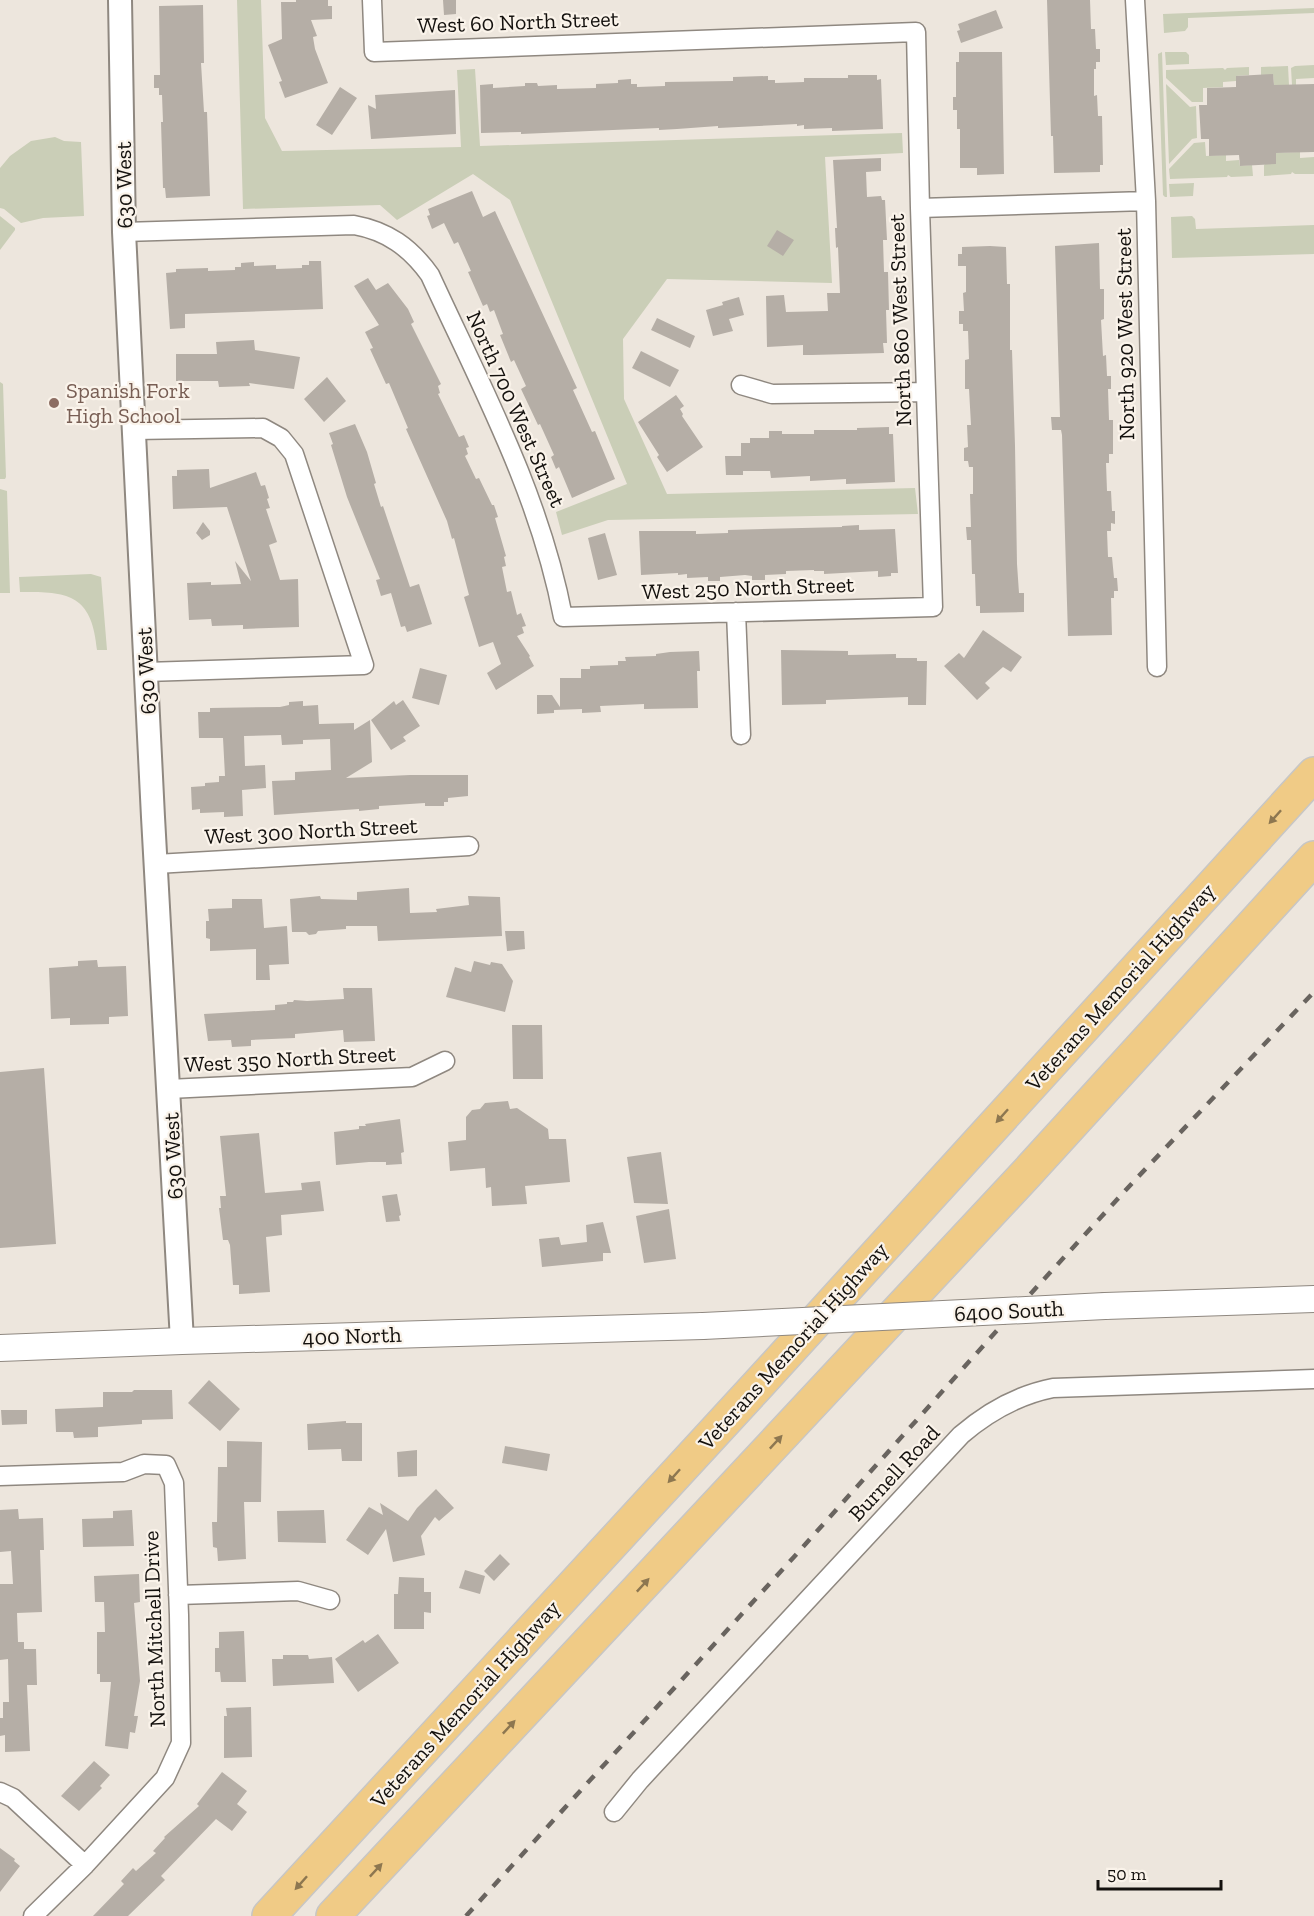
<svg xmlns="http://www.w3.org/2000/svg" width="1314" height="1916" font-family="'Zilla Slab',serif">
  <rect width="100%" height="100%" fill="#ede6dd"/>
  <path fill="#caceb7" d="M 237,0 L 261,0 L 265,118 L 282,151 L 461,147 L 457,70 L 475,69 L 480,146 L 902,133 L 903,153 L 825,157 L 832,283 L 667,279 L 623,339 L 624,399 L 667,494 L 915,488 L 918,514 L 608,520 L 562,535 L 556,512 L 627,484 L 510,200 L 473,174 L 397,220 L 380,205 L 243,209 Z
    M 1314,8 L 1314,13 L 1188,18 L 1188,27 L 1185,31 L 1164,33 L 1163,14 Z
    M 1162,52 L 1167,197 L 1165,197 L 1163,195 L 1158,54 Z
    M 1165,52 L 1186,52 L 1189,55 L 1189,64 L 1166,65 Z
    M 1314,65 L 1314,78 L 1296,79 L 1296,85 L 1292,85 L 1291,68 L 1295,66 Z
    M 1288,66 L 1289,85 L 1274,85 L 1273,75 L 1261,75 L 1261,67 Z
    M 1249,67 L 1249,75 L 1236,76 L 1236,81 L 1223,82 L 1223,87 L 1203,88 L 1203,102 L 1192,102 L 1166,78 L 1166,70 L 1223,68 L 1225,70 L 1227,68 Z
    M 1166,84 L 1190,107 L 1196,106 L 1197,138 L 1192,139 L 1169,164 Z
    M 55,137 L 64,141 L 81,142 L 84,216 L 43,218 L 21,223 L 4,209 L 0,208 L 0,168 L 10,156 L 31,141 Z
    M 1205,142 L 1206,156 L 1226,155 L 1226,161 L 1239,160 L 1240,166 L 1252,165 L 1253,176 L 1231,177 L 1228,175 L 1227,177 L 1170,179 L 1169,169 L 1194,143 Z
    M 1300,152 L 1300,158 L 1314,157 L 1314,174 L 1295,174 L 1292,172 L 1291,174 L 1264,176 L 1264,165 L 1276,153 Z
    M 1194,183 L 1193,196 L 1170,197 L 1169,184 Z
    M 0,216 L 15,228 L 15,230 L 0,250 Z
    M 1192,216 L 1195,219 L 1196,229 L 1314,225 L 1314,254 L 1172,258 L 1171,217 Z
    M 0,382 L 3,384 L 6,477 L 5,479 L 0,479 Z
    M 0,489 L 7,491 L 10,593 L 0,593 Z
    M 91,574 L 101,577 L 107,650 L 97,650 C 92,595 69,591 20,592 L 19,577 Z"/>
  <path fill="#b5aea6" d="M 296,0 L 328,0 L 328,6 L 332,6 L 332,19 L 311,20 L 317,36 L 313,37 L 315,49 L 328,83 L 285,98 L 279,82 L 282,81 L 268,45 L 282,39 L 281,2 L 296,2 Z
    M 443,0 L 456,0 L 456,14 L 444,15 Z
    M 1047,0 L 1090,0 L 1091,29 L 1095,29 L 1096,49 L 1100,49 L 1100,62 L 1096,62 L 1096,69 L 1094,69 L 1094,96 L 1097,95 L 1098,116 L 1102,116 L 1103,165 L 1100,165 L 1100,172 L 1054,173 L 1053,136 L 1051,136 Z
    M 203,5 L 204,63 L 201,63 L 204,112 L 207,112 L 210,196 L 166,198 L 165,188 L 163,188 L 161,122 L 163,122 L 162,95 L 159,95 L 159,88 L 154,88 L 154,75 L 160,75 L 159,6 Z
    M 996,10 L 1003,28 L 961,43 L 957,31 L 960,30 L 958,24 Z
    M 959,52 L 1002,52 L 1004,174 L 977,175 L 977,168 L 960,168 L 960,129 L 957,129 L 957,110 L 953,110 L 953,97 L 956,97 L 956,62 L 959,62 Z
    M 1273,74 L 1274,85 L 1314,84 L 1314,152 L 1276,153 L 1276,164 L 1240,166 L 1239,155 L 1209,156 L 1209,139 L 1201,139 L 1199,105 L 1207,105 L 1207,88 L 1236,87 L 1236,76 Z
    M 848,75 L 877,75 L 877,80 L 881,79 L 883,129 L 832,131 L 832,128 L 804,129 L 804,125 L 797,126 L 797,124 L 718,128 L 718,126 L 677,129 L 659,130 L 659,128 L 521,134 L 521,132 L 481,133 L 480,85 L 493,84 L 493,88 L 525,86 L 525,83 L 537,83 L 538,86 L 557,85 L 557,89 L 596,88 L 596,84 L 618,83 L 618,80 L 631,79 L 631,84 L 637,84 L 637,87 L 665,86 L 665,82 L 733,81 L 733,77 L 768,76 L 768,80 L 775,80 L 775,83 L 804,82 L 804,78 L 848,78 Z
    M 340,87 L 357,98 L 332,135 L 316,125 Z
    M 455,90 L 456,134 L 371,139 L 368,105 L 376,109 L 375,95 Z
    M 881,158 L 881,171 L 866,172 L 867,197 L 881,196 L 882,200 L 885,200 L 887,240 L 883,240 L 884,272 L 888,272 L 889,310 L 886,310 L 887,343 L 883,343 L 884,353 L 812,355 L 803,355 L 803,345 L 767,347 L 766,296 L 784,295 L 786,312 L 828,311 L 827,293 L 840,293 L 838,247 L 836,248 L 835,228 L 837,228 L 833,160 Z
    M 472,191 L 483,217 L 495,211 L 577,388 L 573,390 L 592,432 L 595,431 L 615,479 L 572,498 L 559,467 L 556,469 L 551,457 L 554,455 L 540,424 L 538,425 L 521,389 L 526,386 L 514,360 L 511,362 L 500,335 L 503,334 L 494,310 L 490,312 L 487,304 L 483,306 L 468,272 L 471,271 L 458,242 L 454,244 L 444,223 L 432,229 L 427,216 L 430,215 L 428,209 Z
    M 777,230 L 794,240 L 783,256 L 767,246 Z
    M 1099,243 L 1100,289 L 1104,289 L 1104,319 L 1101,320 L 1103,356 L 1106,355 L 1107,376 L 1111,376 L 1111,389 L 1108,389 L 1109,420 L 1113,420 L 1113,454 L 1109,454 L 1109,463 L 1106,463 L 1107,491 L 1111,491 L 1112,511 L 1115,511 L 1115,524 L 1111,523 L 1111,531 L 1107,531 L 1108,557 L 1112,557 L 1114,578 L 1117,578 L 1118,591 L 1114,591 L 1114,598 L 1111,598 L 1112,635 L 1068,636 L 1062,435 L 1061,430 L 1052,430 L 1051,417 L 1060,417 L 1055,246 Z
    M 990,246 L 1006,247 L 1007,284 L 1010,284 L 1010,350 L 1012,350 L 1015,446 L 1017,564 L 1019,593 L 1024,593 L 1024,612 L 980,613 L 980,606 L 976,606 L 975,574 L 972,574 L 971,540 L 967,540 L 966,527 L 971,527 L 970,494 L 973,494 L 973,467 L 969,467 L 968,461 L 964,461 L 964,448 L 968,447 L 967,425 L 971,425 L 969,389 L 965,389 L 965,360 L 969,359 L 968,331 L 963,331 L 963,324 L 959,324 L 959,311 L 964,311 L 963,293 L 966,292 L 966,266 L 958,266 L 958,254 L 962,254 L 962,247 Z
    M 309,261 L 321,261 L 323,309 L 185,314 L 185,328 L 170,329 L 166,273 L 176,272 L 176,269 L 208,268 L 208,271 L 235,270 L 235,267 L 241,267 L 241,263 L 254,262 L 254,266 L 276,265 L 276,269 L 302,268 L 302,265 L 309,265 Z
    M 368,278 L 376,290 L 388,283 L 408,309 L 414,322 L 411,324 L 441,384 L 438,386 L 440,393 L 438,394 L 459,437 L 464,435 L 469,447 L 466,448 L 468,454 L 465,456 L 476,479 L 479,478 L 492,505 L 494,505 L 498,517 L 495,518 L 506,556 L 504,557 L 506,566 L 502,567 L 507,592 L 511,591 L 517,615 L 521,613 L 526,626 L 522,627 L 524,633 L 517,636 L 530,656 L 529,657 L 534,666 L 496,690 L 487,673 L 501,664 L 493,642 L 479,647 L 464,597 L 469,595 L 454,538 L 452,539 L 447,521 L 406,429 L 408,428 L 389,383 L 386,384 L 370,349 L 373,348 L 365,332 L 379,325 L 354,286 Z
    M 739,297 L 744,315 L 729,319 L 733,331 L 713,336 L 706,310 L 723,305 L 722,302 Z
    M 657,318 L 695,336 L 690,348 L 651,330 Z
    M 254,340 L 255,350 L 300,357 L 294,389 L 249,383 L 250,386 L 219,387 L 218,381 L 176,381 L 176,354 L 217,354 L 216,342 Z
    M 641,351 L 679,370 L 670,387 L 632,368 Z
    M 327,377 L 346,401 L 324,422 L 304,399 Z
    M 676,395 L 684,406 L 680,409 L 683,414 L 682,416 L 703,447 L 667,472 L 657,457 L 659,455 L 638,422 Z
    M 355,424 L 367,452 L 376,483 L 374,484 L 381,507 L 383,506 L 410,587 L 419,584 L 432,624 L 407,632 L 405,626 L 401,627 L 391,593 L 381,596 L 376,580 L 380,579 L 347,497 L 331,445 L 333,444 L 329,433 Z
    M 889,427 L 889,434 L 893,434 L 895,482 L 846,484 L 846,479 L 810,481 L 810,476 L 771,478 L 770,471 L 743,471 L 743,475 L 726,475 L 725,456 L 741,456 L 741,443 L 750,443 L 750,438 L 769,438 L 769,431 L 782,431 L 782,434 L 814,434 L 814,430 L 857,430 L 857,428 Z
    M 209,469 L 210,488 L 256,472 L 261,486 L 265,485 L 269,498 L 267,499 L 270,508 L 266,509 L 277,542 L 269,545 L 280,580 L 298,579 L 299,627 L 243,629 L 243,625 L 212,626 L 211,619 L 189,620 L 187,583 L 211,582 L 211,585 L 241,584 L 235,561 L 251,581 L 227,507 L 173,509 L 172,476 L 177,476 L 177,470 Z
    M 203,522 L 210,531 L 210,535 L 202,540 L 196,533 Z
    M 859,525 L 859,530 L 895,529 L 898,573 L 891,573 L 891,576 L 878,577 L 878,571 L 824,574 L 824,571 L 814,571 L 814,570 L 786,571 L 786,574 L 765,575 L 765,580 L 752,580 L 752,576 L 745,575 L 720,577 L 720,581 L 708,581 L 708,577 L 687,578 L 687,574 L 678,575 L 678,573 L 641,575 L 639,531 L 696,531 L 696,534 L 728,533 L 728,530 L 842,527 L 842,526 Z
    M 605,533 L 617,575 L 598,580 L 588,538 Z
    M 983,630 L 1022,657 L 1011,672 L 1003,667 L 985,683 L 990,688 L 977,700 L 944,666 L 959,653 L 964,658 Z
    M 781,650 L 848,651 L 848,655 L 896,654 L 896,658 L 917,658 L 917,661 L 927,661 L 926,705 L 908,705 L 908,697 L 826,700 L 826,704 L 782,705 Z
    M 699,651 L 700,671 L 697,671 L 698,708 L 644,709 L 644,704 L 600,706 L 601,712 L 582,713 L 582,709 L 554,710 L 554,713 L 537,714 L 537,695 L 552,695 L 560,707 L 560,678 L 581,678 L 581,669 L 590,669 L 590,666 L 618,665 L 618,661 L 626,661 L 625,657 L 656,656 L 656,654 L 670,652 Z
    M 420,668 L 447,675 L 439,705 L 412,698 Z
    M 403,700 L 420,726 L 403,737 L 406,741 L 391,750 L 371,720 L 394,701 L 396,705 Z
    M 303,701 L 303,706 L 318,705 L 319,724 L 354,723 L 354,730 L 370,720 L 372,762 L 346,778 L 410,775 L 468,775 L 468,796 L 448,798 L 448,802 L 444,802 L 444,806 L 425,806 L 425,803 L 379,806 L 379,809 L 359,811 L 359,809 L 274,815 L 272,781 L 295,780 L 295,772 L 331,770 L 330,739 L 303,740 L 303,744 L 282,745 L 281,735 L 244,736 L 245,766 L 265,765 L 266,788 L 242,790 L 243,816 L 224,817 L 224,812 L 200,813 L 200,809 L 192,810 L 191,787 L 205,786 L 205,783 L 219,782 L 219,776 L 225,776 L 223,738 L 199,738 L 198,712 L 210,712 L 210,708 L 280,707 L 289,705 L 289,702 Z
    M 409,888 L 410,913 L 437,912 L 436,909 L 469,905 L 468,896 L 500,897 L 502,936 L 378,941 L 377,926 L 346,926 L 346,929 L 318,931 L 316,934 L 309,935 L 306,932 L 292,932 L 290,899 L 320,896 L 321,899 L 357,900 L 357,892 Z
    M 232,899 L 262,899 L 264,928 L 287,926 L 289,964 L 269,965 L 270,980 L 256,980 L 256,949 L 210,951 L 210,939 L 206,938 L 206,921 L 209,921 L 208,909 L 232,908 Z
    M 505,931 L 524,931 L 525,949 L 507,951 Z
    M 97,960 L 98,967 L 126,966 L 128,1016 L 109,1017 L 109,1024 L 70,1025 L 70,1018 L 51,1019 L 49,968 L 78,966 L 78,961 Z
    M 474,961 L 490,965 L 491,962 L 502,964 L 513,981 L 505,1012 L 446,997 L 455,967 L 471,972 Z
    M 343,988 L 372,988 L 375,1041 L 344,1042 L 343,1030 L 295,1034 L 295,1038 L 251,1040 L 251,1046 L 232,1047 L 231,1040 L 208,1041 L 204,1014 L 275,1010 L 275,1005 L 287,1004 L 287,1002 L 293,1002 L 294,1000 L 307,1001 L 344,999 Z
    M 512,1025 L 542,1025 L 543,1079 L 513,1079 Z
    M 44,1068 L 56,1244 L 0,1248 L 0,1072 Z
    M 508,1101 L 510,1109 L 517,1108 L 548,1129 L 549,1139 L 566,1139 L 570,1182 L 525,1186 L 527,1204 L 492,1206 L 491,1187 L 486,1188 L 485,1168 L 450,1171 L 448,1142 L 466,1140 L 466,1117 L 472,1110 L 480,1109 L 485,1103 Z
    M 400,1119 L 404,1152 L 401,1153 L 402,1164 L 386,1165 L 386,1162 L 369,1162 L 336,1165 L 334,1132 L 359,1129 L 359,1126 L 366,1126 L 365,1124 Z
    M 259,1133 L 265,1193 L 302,1190 L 301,1183 L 320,1181 L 324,1211 L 281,1215 L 282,1235 L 266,1237 L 270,1292 L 239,1294 L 239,1285 L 233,1285 L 230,1245 L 228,1240 L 223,1240 L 219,1208 L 221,1208 L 220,1196 L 226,1196 L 220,1136 Z
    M 661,1152 L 668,1204 L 634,1203 L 627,1157 Z
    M 397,1194 L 401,1215 L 399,1216 L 400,1221 L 386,1222 L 382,1196 Z
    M 669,1209 L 676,1259 L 644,1263 L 636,1216 Z
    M 603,1222 L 611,1253 L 603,1253 L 603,1261 L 542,1267 L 539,1239 L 559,1237 L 561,1245 L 587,1242 L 586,1225 Z
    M 209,1380 L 240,1409 L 220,1431 L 188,1403 Z
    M 134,1390 L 172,1390 L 173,1419 L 142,1420 L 142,1424 L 98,1427 L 98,1437 L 74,1438 L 73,1432 L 56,1432 L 55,1409 L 103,1407 L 103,1392 L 132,1392 Z
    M 1,1410 L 27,1410 L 27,1424 L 2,1425 Z
    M 346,1421 L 346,1423 L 362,1423 L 362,1461 L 342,1461 L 341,1449 L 308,1450 L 307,1424 Z
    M 227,1441 L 262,1442 L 261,1502 L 244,1502 L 246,1559 L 218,1561 L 217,1548 L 213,1547 L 212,1522 L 217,1522 L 218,1467 L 227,1467 Z
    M 505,1446 L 550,1454 L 547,1471 L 502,1463 Z
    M 417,1450 L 417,1476 L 398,1477 L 397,1452 Z
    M 436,1489 L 454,1508 L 439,1521 L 435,1517 L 421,1536 L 425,1555 L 393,1562 L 386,1529 L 368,1555 L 346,1540 L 369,1507 L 383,1515 L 380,1503 L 408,1521 L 417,1508 Z
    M 18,1509 L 19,1519 L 43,1518 L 44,1550 L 40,1550 L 42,1612 L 17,1613 L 18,1642 L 24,1642 L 24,1649 L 36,1649 L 37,1685 L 27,1685 L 30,1751 L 5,1752 L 5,1735 L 0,1736 L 0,1718 L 3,1718 L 3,1702 L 9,1702 L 8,1659 L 0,1660 L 0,1584 L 13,1584 L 11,1551 L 0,1552 L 0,1510 Z
    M 132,1510 L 134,1546 L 83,1547 L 82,1519 L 113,1518 L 113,1511 Z
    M 324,1510 L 326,1543 L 278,1542 L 277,1511 Z
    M 500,1554 L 510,1564 L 494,1581 L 484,1571 Z
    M 465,1570 L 485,1576 L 480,1594 L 459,1588 Z
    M 139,1574 L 140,1602 L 134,1603 L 140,1681 L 134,1716 L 138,1716 L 135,1733 L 130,1732 L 128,1749 L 105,1746 L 111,1682 L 100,1682 L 100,1674 L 97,1674 L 97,1632 L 105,1632 L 104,1602 L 95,1602 L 94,1576 Z
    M 399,1577 L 424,1578 L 424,1592 L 431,1592 L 431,1613 L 424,1612 L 424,1629 L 394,1629 L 394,1594 L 398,1594 Z
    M 244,1631 L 246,1682 L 221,1682 L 220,1672 L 215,1672 L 215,1648 L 219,1648 L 219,1632 Z
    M 378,1634 L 399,1663 L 358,1692 L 335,1659 L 363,1640 L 365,1643 Z
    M 283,1655 L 308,1655 L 309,1659 L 332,1657 L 334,1683 L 273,1686 L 272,1659 L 283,1659 Z
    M 251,1707 L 252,1757 L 224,1758 L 224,1716 L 227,1716 L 226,1708 Z
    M 94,1761 L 110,1775 L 100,1786 L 102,1788 L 79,1811 L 61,1796 Z
    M 222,1772 L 247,1791 L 237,1804 L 247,1812 L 232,1831 L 216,1819 L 161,1876 L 165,1880 L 128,1916 L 93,1916 L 124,1884 L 121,1881 L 133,1868 L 136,1871 L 156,1853 L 153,1851 L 165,1838 L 164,1837 L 199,1806 L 197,1804 Z
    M 0,1848 L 15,1859 L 14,1861 L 20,1866 L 0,1892 Z"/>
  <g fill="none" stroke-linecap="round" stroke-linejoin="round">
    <g stroke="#8f8880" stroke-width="21">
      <path id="minor" d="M 1135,0 L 1146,201 L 1157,667
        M 920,208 L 1146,201
        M 124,232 L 354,225 C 387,231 410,247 430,275 C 481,386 540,495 563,617 L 933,607 L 920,208 L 916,32 L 374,52 L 372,0
        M 741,385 L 772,394 L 926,392
        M 134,430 L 263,428 L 281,438 L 294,454 L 364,665 L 146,672
        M 736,612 L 741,735
        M 156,864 L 469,846
        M 169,1089 L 412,1077 L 445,1061
        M 0,1476 L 123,1472 L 144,1464 L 166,1465 L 174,1483 L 179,1615 L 181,1743 L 165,1778 L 85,1865 L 33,1916
        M 178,1595 L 298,1591 L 330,1600
        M 0,1792 L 13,1798 L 85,1865
        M 614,1812 L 640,1780 L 961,1435 C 989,1411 1018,1395 1053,1388 L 1314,1379"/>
    </g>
    <g stroke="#8f8880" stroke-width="26">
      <path id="tertiary" d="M 120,0 L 124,232 L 153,817 L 182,1341"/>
    </g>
    <g stroke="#8f8880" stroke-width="28">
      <path id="secondary" d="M 1105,1306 L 1314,1299
        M 0,1348 L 182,1341 L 703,1326"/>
    </g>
    <g stroke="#c7c6c5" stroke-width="36">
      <path id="motorway" d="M 269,1916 L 756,1387 L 1314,774
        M 333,1916 L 1027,1173 L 1314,858"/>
    </g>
    <use href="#minor" stroke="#fff" stroke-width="18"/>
    <use href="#tertiary" stroke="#fff" stroke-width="22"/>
    <use href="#secondary" stroke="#fff" stroke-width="26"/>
    <use href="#motorway" stroke="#f0cb86" stroke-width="33"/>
    <path stroke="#69645f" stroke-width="4.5" stroke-dasharray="10 10" stroke-linecap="butt" d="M 466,1916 L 793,1558 L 1001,1326 L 1135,1180 L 1314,992"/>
    <g stroke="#8f8880" stroke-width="28" stroke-linecap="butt">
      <path id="secondary-bridge" d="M 703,1326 L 1105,1306"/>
    </g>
    <use href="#secondary-bridge" stroke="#fff" stroke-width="26"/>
  </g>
  <defs><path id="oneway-solid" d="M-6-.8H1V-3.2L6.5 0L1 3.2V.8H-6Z" transform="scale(1.5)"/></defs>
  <g fill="#8d7750">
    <use href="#oneway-solid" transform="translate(1275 817) rotate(132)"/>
    <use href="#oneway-solid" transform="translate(1002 1116) rotate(132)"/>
    <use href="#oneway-solid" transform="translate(776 1442) rotate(-47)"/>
    <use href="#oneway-solid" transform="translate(674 1476) rotate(132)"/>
    <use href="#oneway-solid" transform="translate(643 1585) rotate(-47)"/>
    <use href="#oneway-solid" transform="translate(509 1727) rotate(-47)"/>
    <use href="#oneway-solid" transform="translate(376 1870) rotate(-47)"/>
    <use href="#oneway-solid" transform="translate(301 1883) rotate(132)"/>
  </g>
  <circle fill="#8d6e63" stroke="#faf3ea" stroke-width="2" cx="54" cy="403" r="6"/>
  <g text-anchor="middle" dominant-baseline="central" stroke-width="4.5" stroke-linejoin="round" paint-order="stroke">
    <g font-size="22" fill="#14110e" stroke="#faf3ea">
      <text transform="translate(518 22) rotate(-2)">West 60 North Street</text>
      <text transform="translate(124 185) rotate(-91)">630 West</text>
      <text transform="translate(900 320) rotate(-92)">North 860 West Street</text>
      <text transform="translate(1125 334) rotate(-91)">North 920 West Street</text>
      <text transform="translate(516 409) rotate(66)">North 700 West Street</text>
      <text transform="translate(748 588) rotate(-2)">West 250 North Street</text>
      <text transform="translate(146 671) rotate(-93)">630 West</text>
      <text transform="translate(311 831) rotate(-3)">West 300 North Street</text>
      <text transform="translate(1120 987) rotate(-48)">Veterans Memorial Highway</text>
      <text transform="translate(290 1059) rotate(-3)">West 350 North Street</text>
      <text transform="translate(173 1156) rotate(-93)">630 West</text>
      <text transform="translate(1009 1311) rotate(-3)">6400 South</text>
      <text transform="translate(352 1336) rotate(-2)">400 North</text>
      <text transform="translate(793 1346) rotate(-48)">Veterans Memorial Highway</text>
      <text transform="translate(894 1473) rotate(-47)">Burnell Road</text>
      <text transform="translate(154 1629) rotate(-92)">North Mitchell Drive</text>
      <text transform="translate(465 1704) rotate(-48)">Veterans Memorial Highway</text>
    </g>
    <g font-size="22" fill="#785e54" stroke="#faf3ea" text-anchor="start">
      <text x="66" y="390">Spanish Fork<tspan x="66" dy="25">High School</tspan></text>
    </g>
  </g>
  <path d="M1098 1880v9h123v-9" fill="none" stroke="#14110e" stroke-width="3"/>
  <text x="1107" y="1880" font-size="18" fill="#14110e" stroke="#faf3ea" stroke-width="4.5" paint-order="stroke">50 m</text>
</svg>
